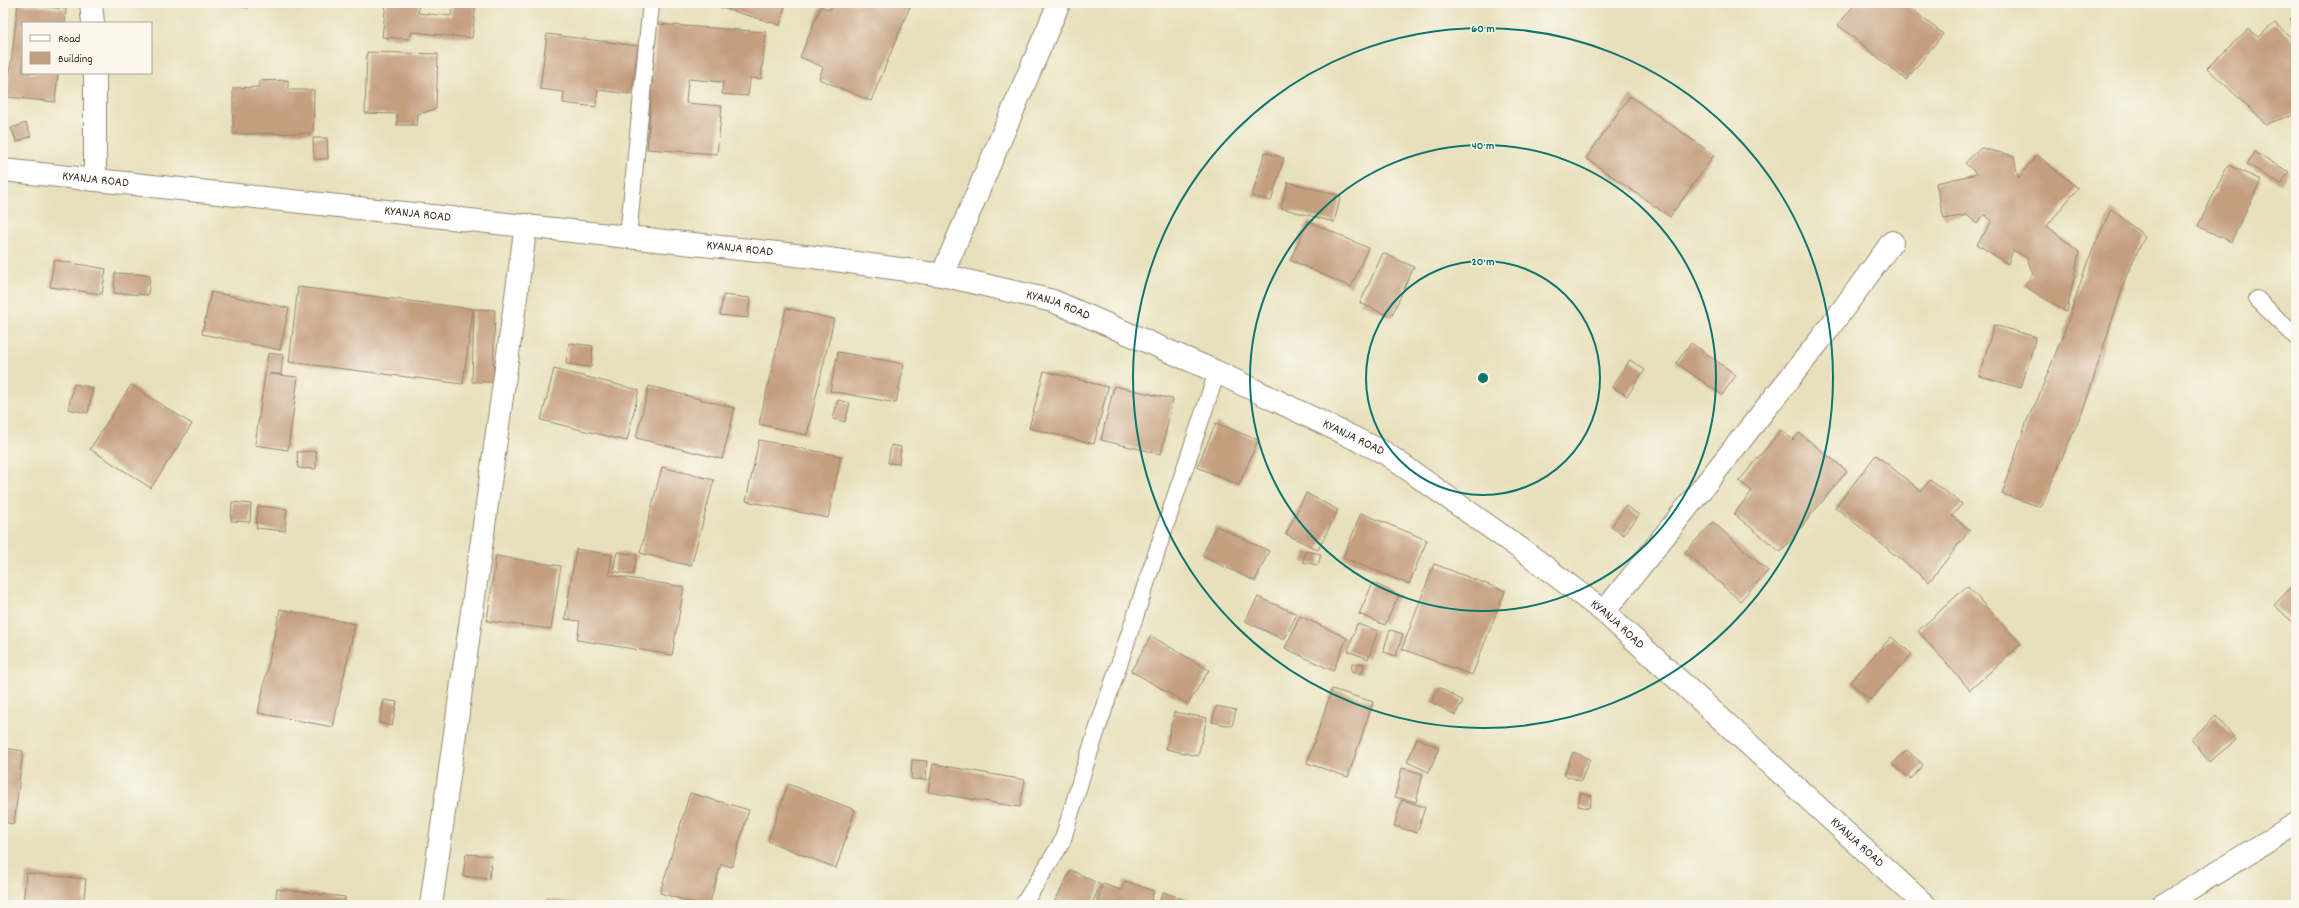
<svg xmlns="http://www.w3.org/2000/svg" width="2299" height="908" font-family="Dekko,sans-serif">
  <rect width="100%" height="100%" fill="#fbf7ec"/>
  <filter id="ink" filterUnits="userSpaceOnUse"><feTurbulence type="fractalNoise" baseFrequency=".025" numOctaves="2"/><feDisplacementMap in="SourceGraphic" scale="8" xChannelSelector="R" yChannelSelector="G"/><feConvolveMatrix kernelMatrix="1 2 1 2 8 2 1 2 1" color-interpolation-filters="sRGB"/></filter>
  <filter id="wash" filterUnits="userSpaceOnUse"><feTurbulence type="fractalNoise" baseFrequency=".012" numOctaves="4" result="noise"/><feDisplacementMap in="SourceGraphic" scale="16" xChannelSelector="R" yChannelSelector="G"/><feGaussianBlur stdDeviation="0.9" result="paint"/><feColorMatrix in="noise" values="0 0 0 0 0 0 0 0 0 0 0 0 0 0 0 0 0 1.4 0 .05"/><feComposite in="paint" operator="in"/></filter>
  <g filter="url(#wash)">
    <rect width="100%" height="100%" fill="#e7e0bc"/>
    <g id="blocks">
      <path fill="#c49f7f" d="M 225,3 L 249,3 L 248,8 Z
        M 386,3 L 419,3 L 418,13 L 451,16 L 452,3 L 476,3 L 472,38 L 412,32 L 409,39 L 382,37 Z
        M 706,3 L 786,3 L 780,25 Z
        M 832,3 L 911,4 L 871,101 L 819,79 L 823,67 L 800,57 L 821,6 L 830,10 Z
        M 1856,3 L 1904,3 L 1943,34 L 1906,80 L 1838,25 Z
        M 18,4 L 66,9 L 65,23 L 23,23 L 23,73 L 58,73 L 55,102 L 7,97 Z
        M 2296,15 L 2296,27 L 2290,19 Z
        M 2275,23 L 2296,42 L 2296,114 L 2266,124 L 2207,68 L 2248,29 L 2258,37 Z
        M 657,24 L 766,32 L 761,79 L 750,78 L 748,96 L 722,94 L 723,82 L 688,79 L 686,103 L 722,106 L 717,154 L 647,149 Z
        M 547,34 L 638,46 L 631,94 L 598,90 L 596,107 L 563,103 L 564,92 L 540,89 Z
        M 367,52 L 438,54 L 436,109 L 418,114 L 417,125 L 397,125 L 397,114 L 365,113 Z
        M 288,80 L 288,90 L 314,90 L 313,133 L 233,134 L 233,88 L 259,87 L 259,81 Z
        M 1630,96 L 1714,155 L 1670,217 L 1586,158 Z
        M 26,123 L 31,136 L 17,142 L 11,128 Z
        M 313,138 L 327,138 L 328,159 L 314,159 Z
        M 1981,148 L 2014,156 L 2018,178 L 2037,155 L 2078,188 L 2047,226 L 2079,252 L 2067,312 L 2024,286 L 2033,274 L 2027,258 L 2013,250 L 2008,264 L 1977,244 L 1992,221 L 1984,214 L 1977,224 L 1967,215 L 1944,219 L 1936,183 L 1977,174 L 1965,163 Z
        M 1265,152 L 1284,158 L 1271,201 L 1252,196 Z
        M 2255,152 L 2289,172 L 2281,184 L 2247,164 Z
        M 2228,165 L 2261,180 L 2231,242 L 2198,226 Z
        M 1288,182 L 1341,196 L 1334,222 L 1281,208 Z
        M 2111,209 L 2145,236 L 2127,274 L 2085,405 L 2041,507 L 2002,494 L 2028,418 L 2038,398 L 2066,327 L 2087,263 Z
        M 1308,221 L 1368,248 L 1351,287 L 1290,260 Z
        M 1383,253 L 1414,267 L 1391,317 L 1360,303 Z
        M 54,260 L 106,269 L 102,294 L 50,287 Z
        M 115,273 L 150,275 L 148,295 L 114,293 Z
        M 298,287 L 473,309 L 463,384 L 289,362 Z
        M 211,292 L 289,308 L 280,350 L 202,334 Z
        M 723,295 L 750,298 L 748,318 L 720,315 Z
        M 786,308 L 834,319 L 807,435 L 759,424 Z
        M 474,309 L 495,310 L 493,382 L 472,382 Z
        M 1994,325 L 2036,337 L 2021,388 L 1979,376 Z
        M 569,343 L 593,346 L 591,367 L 566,364 Z
        M 1691,343 L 1736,375 L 1722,395 L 1676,363 Z
        M 838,352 L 904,364 L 896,403 L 830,391 Z
        M 268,353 L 283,355 L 281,374 L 269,374 L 298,377 L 288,450 L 255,445 Z
        M 1630,360 L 1645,370 L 1627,396 L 1612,387 Z
        M 554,369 L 639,390 L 627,441 L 541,420 Z
        M 1044,371 L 1108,387 L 1094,444 L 1029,428 Z
        M 74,384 L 93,388 L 88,413 L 68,409 Z
        M 131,385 L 192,424 L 151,488 L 90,449 Z
        M 649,386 L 735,408 L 722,459 L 636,438 Z
        M 1114,386 L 1173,399 L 1161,454 L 1101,440 Z
        M 838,400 L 850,403 L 845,422 L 833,419 Z
        M 1216,423 L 1258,440 L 1239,485 L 1197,467 Z
        M 1781,430 L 1793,440 L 1799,433 L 1847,471 L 1781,552 L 1734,514 L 1752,491 L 1739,481 Z
        M 759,440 L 841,456 L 828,518 L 746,501 Z
        M 891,445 L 901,447 L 899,464 L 888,463 Z
        M 316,451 L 316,469 L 298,468 L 297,452 Z
        M 1876,455 L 1921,491 L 1930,480 L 1962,504 L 1952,516 L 1970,530 L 1929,582 L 1835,507 Z
        M 662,467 L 714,480 L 691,566 L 640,553 Z
        M 1306,493 L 1338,510 L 1318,550 L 1286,534 Z
        M 232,502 L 251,504 L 250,522 L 231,521 Z
        M 258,506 L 287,509 L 285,531 L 256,528 Z
        M 1626,506 L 1639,515 L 1624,535 L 1611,527 Z
        M 1361,513 L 1427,540 L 1409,584 L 1343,558 Z
        M 1713,522 L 1768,571 L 1740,601 L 1685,552 Z
        M 1216,526 L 1269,551 L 1255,581 L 1202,556 Z
        M 576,549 L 612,555 L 609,575 L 684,587 L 672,655 L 577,640 L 580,621 L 565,619 Z
        M 1305,551 L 1321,554 L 1318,565 L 1303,562 Z
        M 617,552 L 637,555 L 633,575 L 613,571 Z
        M 496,556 L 561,566 L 551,629 L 487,621 Z
        M 1434,564 L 1505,591 L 1472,675 L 1402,649 Z
        M 2296,582 L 2296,625 L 2274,605 Z
        M 1373,583 L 1399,595 L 1385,625 L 1359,614 Z
        M 1967,586 L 2021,644 L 1970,690 L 1918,631 Z
        M 1258,597 L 1297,614 L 1284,640 L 1245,621 Z
        M 280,609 L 355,624 L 333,727 L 258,713 Z
        M 1300,616 L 1347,638 L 1333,671 L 1285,648 Z
        M 1357,624 L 1378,631 L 1368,659 L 1348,651 Z
        M 1390,630 L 1403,634 L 1396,656 L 1383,652 Z
        M 1151,636 L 1209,670 L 1188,704 L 1131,671 Z
        M 1891,637 L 1912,654 L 1870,700 L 1850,682 Z
        M 1352,663 L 1364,664 L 1362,674 L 1351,672 Z
        M 1439,687 L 1463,701 L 1455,715 L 1431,702 Z
        M 1332,689 L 1373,702 L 1348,777 L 1307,763 Z
        M 384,700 L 397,702 L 392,726 L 379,723 Z
        M 1216,706 L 1236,710 L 1232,726 L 1212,722 Z
        M 1174,712 L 1207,718 L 1198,756 L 1166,749 Z
        M 2216,716 L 2236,740 L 2209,762 L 2191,739 Z
        M 1417,738 L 1439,748 L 1429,772 L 1407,762 Z
        M 3,748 L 23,751 L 14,824 L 3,822 Z
        M 1907,750 L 1923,765 L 1911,779 L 1892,764 Z
        M 1573,752 L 1590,759 L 1581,781 L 1564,775 Z
        M 912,760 L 927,761 L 926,780 L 911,779 Z
        M 933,764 L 1025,780 L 1020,807 L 928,792 Z
        M 1402,768 L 1423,774 L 1416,802 L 1395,797 Z
        M 788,784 L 855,810 L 836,868 L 768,841 Z
        M 690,793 L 749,810 L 732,867 L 721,864 L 709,905 L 700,905 L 660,893 Z
        M 1580,793 L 1592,796 L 1589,808 L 1578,806 Z
        M 1402,800 L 1425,807 L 1417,833 L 1394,826 Z
        M 466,854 L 492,856 L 489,879 L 463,876 Z
        M 1071,870 L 1101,885 L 1091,905 L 1053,905 Z
        M 26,873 L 86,879 L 83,905 L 23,905 Z
        M 1125,881 L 1154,891 L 1151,900 L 1159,903 L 1163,892 L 1192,902 L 1191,905 L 1096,905 L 1103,884 L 1121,890 Z
        M 277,889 L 345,897 L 344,905 L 275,905 Z
        M 547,899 L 585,904 L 585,905 L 546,905 Z"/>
    </g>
  </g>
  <g filter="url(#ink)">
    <use href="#blocks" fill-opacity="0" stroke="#91856d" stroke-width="1"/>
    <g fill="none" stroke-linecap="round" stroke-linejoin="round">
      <g stroke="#91856d" stroke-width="18">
        <path id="lane" d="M 628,236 L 651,3
          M 2257,299 L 2296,337
          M 1023,905 L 1062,842 L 1084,769 L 1217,372"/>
      </g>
      <g stroke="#91856d" stroke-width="24">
        <g id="street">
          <path d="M 91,3 L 93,23"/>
          <path id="s1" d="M 3,170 L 814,257 L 942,275 L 1053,301 L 1217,372 L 1385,453 L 1528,554 L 1604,612 L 1925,905"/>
          <path d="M 95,180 L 95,73"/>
          <path d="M 942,275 L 1059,3"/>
          <path d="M 1604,612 L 1824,335 L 1892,242"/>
          <path d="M 431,905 L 526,225"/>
          <path d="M 2163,905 L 2296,824"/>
        </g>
      </g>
      <use href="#lane" stroke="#fff" stroke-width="16"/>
      <use href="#street" stroke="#fff" stroke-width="22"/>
    </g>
  </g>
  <g fill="none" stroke="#0f766e" stroke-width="2">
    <circle cx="1483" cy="378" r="117"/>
    <circle cx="1483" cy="378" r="233"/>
    <circle cx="1483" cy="378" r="350"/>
  </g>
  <g text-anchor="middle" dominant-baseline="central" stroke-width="3" stroke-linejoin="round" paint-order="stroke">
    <g font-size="13" fill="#3b2a1e" stroke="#fbf7ec">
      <text stroke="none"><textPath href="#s1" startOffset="93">KYANJA ROAD</textPath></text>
      <text stroke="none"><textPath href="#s1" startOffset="417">KYANJA ROAD</textPath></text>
      <text stroke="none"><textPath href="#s1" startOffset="741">KYANJA ROAD</textPath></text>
      <text stroke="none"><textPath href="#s1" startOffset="1065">KYANJA ROAD</textPath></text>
      <text stroke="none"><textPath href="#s1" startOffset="1389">KYANJA ROAD</textPath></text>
      <text stroke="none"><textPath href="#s1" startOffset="1713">KYANJA ROAD</textPath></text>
      <text stroke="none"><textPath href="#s1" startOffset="2037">KYANJA ROAD</textPath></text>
    </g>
  </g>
  <circle cx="1483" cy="378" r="6" fill="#0f766e" stroke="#fbf7ec" stroke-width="2"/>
  <g font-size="12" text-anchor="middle" font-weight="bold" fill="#0f766e" stroke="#fbf7ec" stroke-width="3" stroke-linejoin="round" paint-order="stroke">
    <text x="1483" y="32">60 m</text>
    <text x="1483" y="149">40 m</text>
    <text x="1483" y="265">20 m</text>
  </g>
  <rect width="2299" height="908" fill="none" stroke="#fbf7ec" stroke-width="16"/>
  <rect x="22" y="22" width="130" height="52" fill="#fbf7ec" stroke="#aea59a"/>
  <rect x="30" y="35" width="20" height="6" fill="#ffffff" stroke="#aea59a"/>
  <text x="58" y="42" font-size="12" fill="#3b2a1e">Road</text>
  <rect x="30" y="52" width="20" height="12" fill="#c49f7f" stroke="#aea59a"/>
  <text x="58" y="62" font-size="12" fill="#3b2a1e">Building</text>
</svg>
